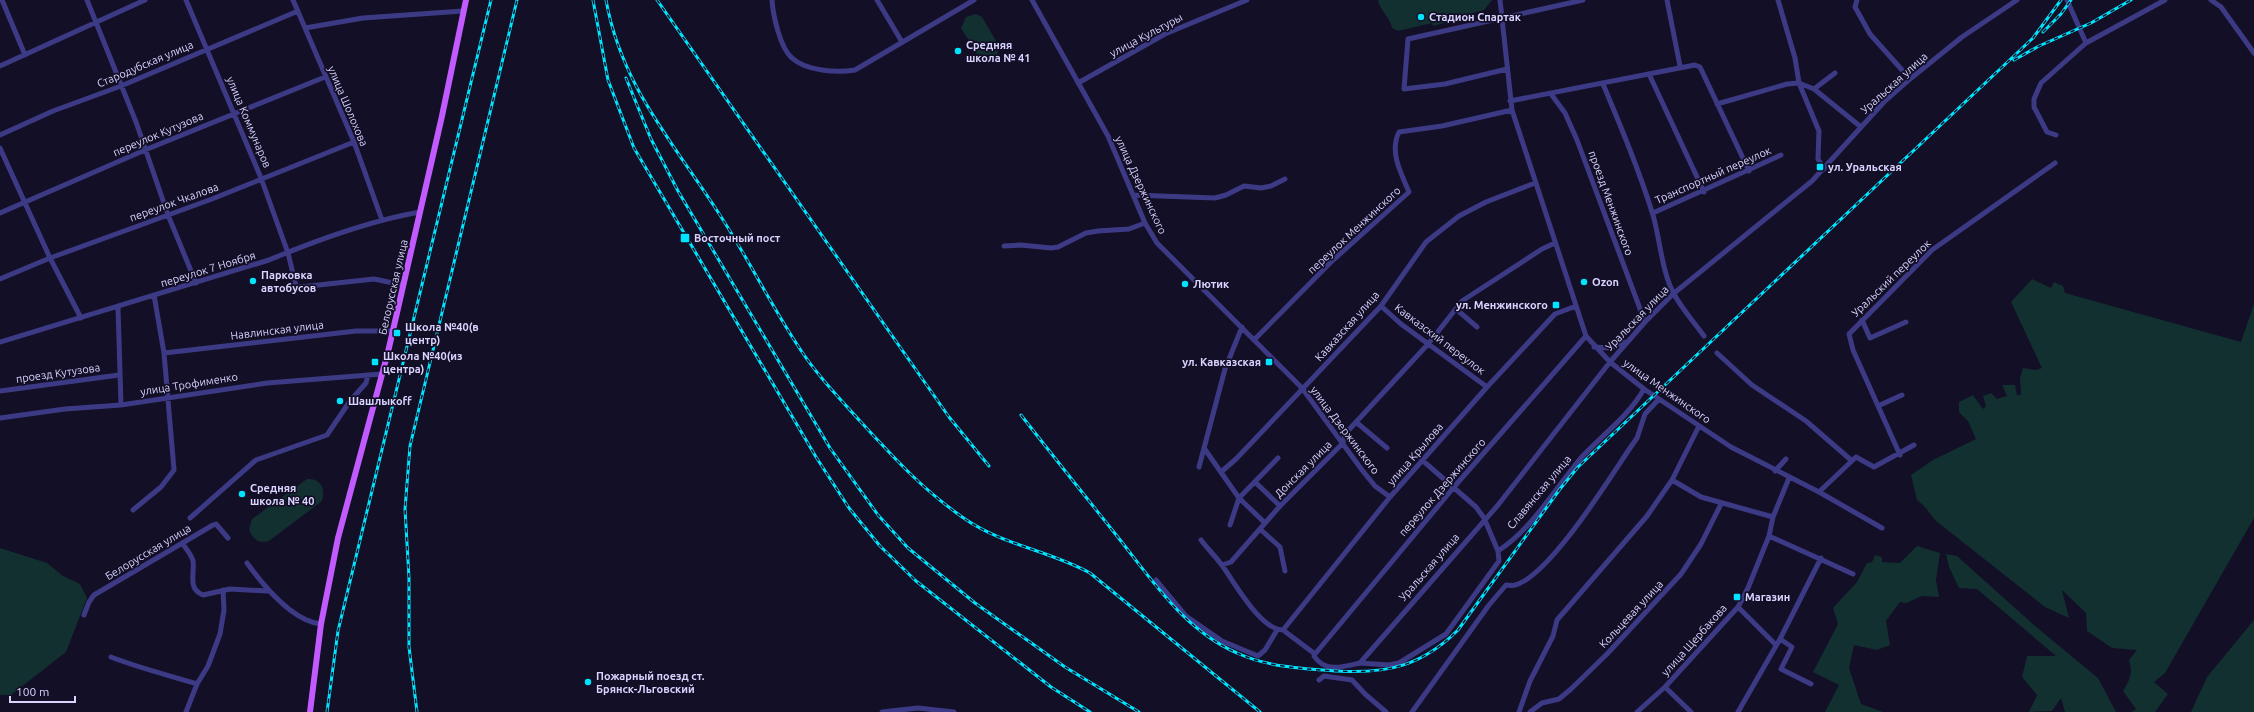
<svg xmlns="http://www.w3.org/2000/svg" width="2254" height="712" font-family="Ubuntu,sans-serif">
  <rect width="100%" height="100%" fill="#130f26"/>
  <path fill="#12302f" d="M 1378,0 L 1492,0 L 1484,10 L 1444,20 L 1452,19 L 1452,21 L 1433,26 L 1432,23 L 1398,31 L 1392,28 C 1390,17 1380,11 1378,0 Z
    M 976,14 L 982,17 L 999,46 L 997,55 C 991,59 986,61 979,57 L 961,28 L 966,17 Z
    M 2032,279 L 2051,288 L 2054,282 L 2063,286 L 2065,293 L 2241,342 L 2254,304 L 2254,518 L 2165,673 L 2154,682 L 2168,694 L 2155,712 L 2131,712 L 2136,709 L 2123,691 C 2130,680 2133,673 2129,660 L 2137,650 L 2112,648 L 2087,631 L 2086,613 L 2062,590 L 2069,618 L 2045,607 L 1936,521 L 1925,507 L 1917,500 L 1911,475 L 1933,460 L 1976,439 L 1968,421 L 1959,412 L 1959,402 L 1973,395 L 1983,409 L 1986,406 L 1983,396 L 1991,393 L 1997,399 L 2007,396 L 2002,385 L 2015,385 L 2017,395 L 2021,395 L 2020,378 L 2023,368 L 2035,370 L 2042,368 L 2011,302 Z
    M 307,479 C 321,478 326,489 322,501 L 269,541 C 259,544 252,539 249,529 L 252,519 Z
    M 1917,546 L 1940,553 L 1936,580 L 1939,597 L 1922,596 L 1906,603 L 1900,602 L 1886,621 L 1890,645 L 1877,650 L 1854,645 L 1849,668 L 1861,704 L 1883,712 L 1825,712 L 1839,685 L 1813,672 L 1838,624 L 1833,608 L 1857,582 L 1867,563 L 1872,562 L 1875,555 L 1882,557 L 1882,562 L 1900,563 Z
    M 0,548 L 47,563 L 63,576 L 80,584 L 87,598 L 66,652 L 11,695 L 0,695 Z
    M 1946,554 L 1957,556 L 2035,626 L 2098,678 L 2116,712 L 2065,712 L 2061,698 L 2052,711 L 2029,712 L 2037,695 L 2022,677 L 2027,656 L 2056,656 L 1977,589 L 1959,588 L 1949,567 Z
    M 2254,620 L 2254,712 L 2191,712 L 2207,677 Z"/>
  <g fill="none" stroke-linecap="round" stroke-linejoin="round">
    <path stroke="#3d3a85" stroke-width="5" d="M 2,0 L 25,55
      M 87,0 L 136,122 L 168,215 L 196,283
      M 186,0 L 261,178 L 288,253 L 296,286 L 300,287 L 374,279 L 403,285
      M 293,0 L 354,142 L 382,220
      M 772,0 C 773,15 780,48 792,58 C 806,71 837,73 855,70 L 974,0
      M 877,0 L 902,42
      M 1032,0 L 1108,136 L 1145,223 L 1157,243 L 1302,388 L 1362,470 L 1375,486 L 1390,497
      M 1500,0 L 1512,110 L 1586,336 L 1610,362 L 1644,389 L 1731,447 L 1819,492 L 1882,528
      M 1667,0 L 1680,66
      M 1778,0 L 1795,58 L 1799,83 L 1814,89 L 1861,127
      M 1857,0 L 1855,7 L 1870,34 L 1910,79
      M 2067,0 L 2086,43
      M 2211,0 L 2221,7 L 2254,53
      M 305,28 L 363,18 L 463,11
      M 0,66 L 145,0
      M 1507,69 L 1445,84 L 1404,89 L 1408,39 L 1583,0
      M 1649,74 L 1704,192
      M 1078,83 L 1165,34 L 1247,0
      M 1603,84 C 1621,127 1639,170 1653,215 C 1660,239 1662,273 1674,294 C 1682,309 1694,322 1704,336
      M 1814,89 L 1835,73
      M 1551,94 L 1565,113 L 1577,140 L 1645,322
      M 1510,101 L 1695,65 L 1700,67 L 1749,171
      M 1717,104 L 1787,84 L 1799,83 L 1819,131 L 1818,159 L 1824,169
      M 0,135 L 53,111 L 121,86 L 298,11
      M 2056,135 L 2047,132 L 2034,107 L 2034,99 L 2041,83 L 2086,43 L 2165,0
      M 0,148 L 50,258 L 81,318
      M 1133,195 L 1215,198 L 1226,195 L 1244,186 L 1261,188 L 1271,186 L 1285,179
      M 0,213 L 145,150 L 325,77
      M 1653,213 L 1781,155
      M 1004,246 L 1021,245 L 1051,248 L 1058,247 L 1086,233 L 1098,231 L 1129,229 L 1145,223
      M 0,279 L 50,258 L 212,199 L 354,142
      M 1381,306 L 1401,324 L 1487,387
      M 118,307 L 121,405
      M 1456,309 L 1477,327
      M 1862,320 L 1870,338 L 1906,322
      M 1255,339 L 1331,262 L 1409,192 C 1401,173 1389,152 1399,132 L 1442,126 L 1512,110
      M 0,342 L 269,260 C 317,240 368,221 420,212
      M 1594,347 L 1610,348 L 1624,342
      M 164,353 L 356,331 L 393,331
      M 1717,353 L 1752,385 L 1806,421 L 1851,460
      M 0,391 L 119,375
      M 1878,406 L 1902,395
      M 0,418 L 65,409 L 121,405 L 267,383 L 382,374
      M 1356,422 L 1387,448
      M 1204,448 L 1239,498 L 1265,523
      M 1900,455 L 1853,350 L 1849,334 L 1932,250 L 2055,163
      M 1422,460 L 1476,507 L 1484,518 L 1498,551
      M 1199,467 L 1225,369 L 1242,327
      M 1775,471 L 1786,459
      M 1221,472 L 1236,459 L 1381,306 L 1426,242 L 1459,216 L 1486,202 L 1535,183
      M 1672,480 L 1701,497 L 1773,517
      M 1255,482 L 1280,506
      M 1819,492 L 1856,457 L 1874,467 L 1914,445
      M 133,510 L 161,487 L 174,470 L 164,353 L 154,295
      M 190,518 L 256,460 L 327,435 L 350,401 L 366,383 L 368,375
      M 1230,525 L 1239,498 L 1278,458
      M 1260,529 L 1280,547 L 1285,571
      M 1769,536 L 1853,574
      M 1201,540 C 1207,548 1215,556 1221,564 C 1234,581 1260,630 1283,630 L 1315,654
      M 183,544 C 186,549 192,555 193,561 C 195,573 187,589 203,595 L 230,589 L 267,591
      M 247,563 C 263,585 292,621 321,624
      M 1222,565 L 1231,562 L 1280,506 L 1343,443 L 1345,434 L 1429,343 L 1462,301 L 1542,249 L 1555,243
      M 1156,580 L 1186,616 L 1222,641 L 1258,656 L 1265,650 L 1277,630
      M 1738,607 L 1776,645
      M 84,615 L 89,602 L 94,595 L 213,525 L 216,524 L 228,538
      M 1283,630 L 1390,497 L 1487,387 L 1555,314 L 1576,306
      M 1780,639 L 1792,647 L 1781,669 L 1811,684
      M 1315,654 L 1314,656 C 1325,673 1343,667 1360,663 L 1498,505 L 1610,362 L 1645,322 L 1673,294 L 1812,181 L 1884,102 L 1910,79 L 1962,37 L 2017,0
      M 1315,654 L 1454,487 L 1586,336
      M 111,657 C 139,668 168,675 197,684
      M 1360,663 L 1389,665 L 1399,663 L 1446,634 L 1499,561 L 1498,551 C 1533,528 1554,490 1580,459 C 1601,436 1629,416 1644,389
      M 1319,680 L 1324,676 L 1352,680 L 1365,694 L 1386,712
      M 1665,687 L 1691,712
      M 186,712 L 197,684 L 208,666 L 220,634 L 224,610 L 223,590
      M 882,712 L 918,708 L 954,712
      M 1412,712 L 1489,605 L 1506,585 C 1509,585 1513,586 1515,585 C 1548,577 1608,481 1628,451 L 1637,438 L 1645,414 L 1659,399
      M 1519,712 L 1530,681 L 1553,636 L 1557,620 L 1647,516 L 1672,480 L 1699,426
      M 1530,712 L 1542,703 L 1559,699 L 1571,689 L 1607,654 L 1681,574 L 1701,544 L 1721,504
      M 1637,712 L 1665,687 L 1738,607 L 1748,588 L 1769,536 L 1773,517 L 1789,478
      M 1738,712 L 1780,639 L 1821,558"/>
    <path stroke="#c25bff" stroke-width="6" d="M 310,712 L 321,624 L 338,538 L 388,352 L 442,116 L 466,0"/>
    <g stroke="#00e5ff" stroke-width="3">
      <path id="rail" d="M 593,0 L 608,80 L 634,148 L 816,457 L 849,508 L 880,546 L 916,581 L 1051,687 L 1090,712
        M 606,0 C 621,84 671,140 716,209 C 746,254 770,304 800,349 C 817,375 839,398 860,421 C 894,458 923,490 965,519 C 1003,545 1050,551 1090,573 L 1260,712
        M 657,0 L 949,417 L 989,466
        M 2043,32 L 2061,14 L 2071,0
        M 2014,60 L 2039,46 L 2091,23 L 2131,0
        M 626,78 L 651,139 L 678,191 L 830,448 L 878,515 L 908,548 L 975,603 L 1065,667 L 1139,712
        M 1021,415 C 1053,456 1085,496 1117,536 C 1152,580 1184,630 1237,653 C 1267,667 1304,669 1337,671 C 1387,674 1422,666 1458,630 L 1560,489 L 1578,467 L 2033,38 L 2061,0
        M 327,712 L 338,631 L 491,0
        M 417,712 L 409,647 L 409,578 L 405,509 L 410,446 L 517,0"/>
    </g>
    <use href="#rail" stroke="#130f26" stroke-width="1.5" stroke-dasharray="4.5" stroke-linecap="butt"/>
  </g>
  <g fill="#00e5ff" stroke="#130f26" stroke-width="1.5">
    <circle cx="1421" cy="17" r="4"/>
    <circle cx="958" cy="51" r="4"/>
    <rect x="1816" y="163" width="8" height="8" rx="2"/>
    <rect x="680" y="233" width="10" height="10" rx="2"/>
    <circle cx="253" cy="281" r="4"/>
    <circle cx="1584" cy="282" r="4"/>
    <circle cx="1185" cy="284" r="4"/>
    <rect x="1552" y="301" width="8" height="8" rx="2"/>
    <rect x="393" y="329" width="8" height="8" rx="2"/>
    <rect x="371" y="358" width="8" height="8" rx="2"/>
    <rect x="1265" y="358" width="8" height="8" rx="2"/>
    <circle cx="340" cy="401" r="4"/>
    <circle cx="242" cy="494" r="4"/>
    <rect x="1733" y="593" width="8" height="8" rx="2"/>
    <circle cx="588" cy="682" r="4"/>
  </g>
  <g text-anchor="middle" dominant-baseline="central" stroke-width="3.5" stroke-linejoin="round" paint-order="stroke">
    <g font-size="11" font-weight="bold" fill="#d9d4ff" stroke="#130f26" text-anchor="start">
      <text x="1429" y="17">Стадион Спартак</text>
      <text x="966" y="45">Средняя<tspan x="966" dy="13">школа № 41</tspan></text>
      <text x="1828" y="167">ул. Уральская</text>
      <text x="694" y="238">Восточный пост</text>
      <text x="261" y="275">Парковка<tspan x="261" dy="13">автобусов</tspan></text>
      <text x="1592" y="282">Ozon</text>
      <text x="1193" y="284">Лютик</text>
      <text x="1548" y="305" text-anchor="end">ул. Менжинского</text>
      <text x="405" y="327">Школа №40(в<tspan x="405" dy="13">центр)</tspan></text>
      <text x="383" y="356">Школа №40(из<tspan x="383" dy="13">центра)</tspan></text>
      <text x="1261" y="362" text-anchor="end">ул. Кавказская</text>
      <text x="348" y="401">Шашлыкоff</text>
      <text x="250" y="488">Средняя<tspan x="250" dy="13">школа № 40</tspan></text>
      <text x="1745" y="597">Магазин</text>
      <text x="596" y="676">Пожарный поезд ст.<tspan x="596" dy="13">Брянск-Льговский</tspan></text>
    </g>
    <g font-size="11" fill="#d9d4ff" stroke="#130f26">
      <text transform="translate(1146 35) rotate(-28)">улица Культуры</text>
      <text transform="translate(145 64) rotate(-23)">Стародубская улица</text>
      <text transform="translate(1894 83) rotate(-42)">Уральская улица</text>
      <text transform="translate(348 106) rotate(67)">улица Шолохова</text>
      <text transform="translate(249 122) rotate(67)">улица Коммунаров</text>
      <text transform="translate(158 134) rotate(-23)">переулок Кутузова</text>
      <text transform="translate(1713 175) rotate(-24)">Транспортный переулок</text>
      <text transform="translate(1141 185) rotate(65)">улица Дзержинского</text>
      <text transform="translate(174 202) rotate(-20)">переулок Чкалова</text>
      <text transform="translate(1611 203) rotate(70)">проезд Менжинского</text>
      <text transform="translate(1354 230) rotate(-43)">переулок Менжинского</text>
      <text transform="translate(208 269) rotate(-17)">переулок 7 Ноября</text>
      <text transform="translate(1891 278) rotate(-44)">Уральский переулок</text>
      <text transform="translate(393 287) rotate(-77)">Белорусская улица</text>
      <text transform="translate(1637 318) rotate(-46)">Уральская улица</text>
      <text transform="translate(1347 326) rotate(-48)">Кавказская улица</text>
      <text transform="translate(277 330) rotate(-7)">Навлинская улица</text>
      <text transform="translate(1440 339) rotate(37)">Кавказский переулок</text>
      <text transform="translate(58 373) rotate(-8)">проезд Кутузова</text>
      <text transform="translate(189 384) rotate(-9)">улица Трофименко</text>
      <text transform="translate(1667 391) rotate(35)">улица Менжинского</text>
      <text transform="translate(1345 430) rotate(53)">улица Дзержинского</text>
      <text transform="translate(1415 454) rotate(-49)">улица Крылова</text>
      <text transform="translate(1303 469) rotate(-45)">Донская улица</text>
      <text transform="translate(1442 487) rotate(-49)">переулок Дзержинского</text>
      <text transform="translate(1539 492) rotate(-50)">Славянская улица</text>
      <text transform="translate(148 552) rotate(-31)">Белорусская улица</text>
      <text transform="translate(1429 567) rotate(-49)">Уральская улица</text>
      <text transform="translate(1631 614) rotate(-47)">Кольцевая улица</text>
      <text transform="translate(1694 640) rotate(-48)">улица Щербакова</text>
    </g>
  </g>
  <path d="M10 696v6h65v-6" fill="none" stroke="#d9d4ff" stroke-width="2"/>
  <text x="16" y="696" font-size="12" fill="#d9d4ff" stroke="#130f26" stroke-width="3" paint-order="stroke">100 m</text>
</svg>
